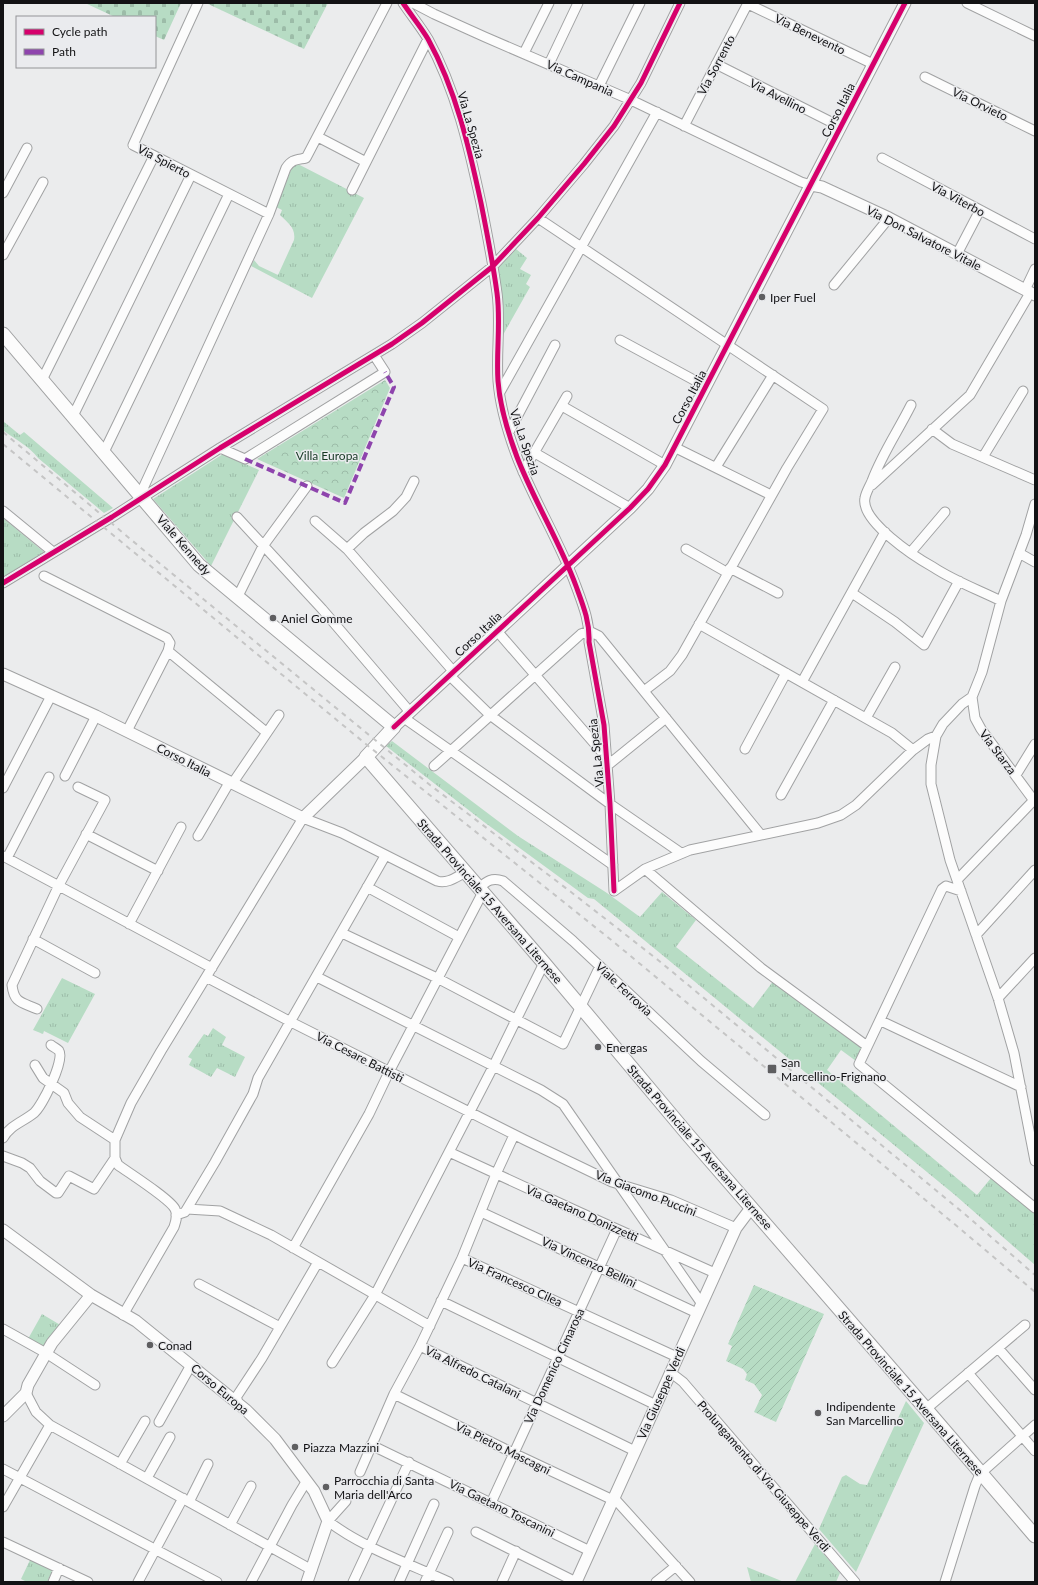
<svg xmlns="http://www.w3.org/2000/svg" width="1038" height="1585" font-family="Lato,sans-serif">
  <defs>
    <pattern id="grass-tufts" width="24" height="20" patternUnits="userSpaceOnUse"><rect width="24" height="20" fill="#b7dcc4"/><path d="M3 7l-1-3M5 7V3M7 7l1-3M15 17l-1-3M17 17v-4M19 17l1-3" fill="none" stroke="#9cbca8"/></pattern>
    <pattern id="forest-crowns" width="20" height="18" patternUnits="userSpaceOnUse"><rect width="20" height="18" fill="#b7dcc4"/><path d="M2 6a3 3 0 1 1 6 0M12 15a3 3 0 1 1 6 0" fill="none" stroke="#9cbca8"/></pattern>
    <pattern id="cemetery-stones" width="16" height="16" patternUnits="userSpaceOnUse"><rect width="16" height="16" fill="#b7dcc4"/><path d="M2 7V4a2 2 0 0 1 4 0v3zM10 15v-3a2 2 0 0 1 4 0v3z" fill="#9cbca8"/></pattern>
    <pattern id="garden-furrows" width="10" height="10" patternUnits="userSpaceOnUse"><rect width="10" height="10" fill="#b7dcc4"/><path d="M-1 1l2-2M0 10L10 0M9 11l2-2" fill="none" stroke="#9cbca8"/></pattern>
  </defs>
  <rect width="100%" height="100%" fill="#ebeced"/>
  <path fill="url(#grass-tufts)" d="M 294,162 L 364,198 L 312,298 L 251,266 L 254,260 L 259,266 L 278,275 L 294,240 C 296,228 288,223 280,215 L 282,210 L 276,207 Z
    M 516,249 L 527,258 L 520,269 L 531,275 L 526,284 L 530,287 L 503,335 L 497,269 Z
    M 3,421 L 20,435 L 24,432 L 113,508 L 104,513 L 38,458 C 29,446 16,440 4,431 L 3,430 Z
    M 223,454 L 259,470 L 211,566 L 153,499 Z
    M 3,518 L 44,552 L 3,578 Z
    M 392,741 L 518,836 L 607,893 L 640,917 L 662,892 L 696,920 L 676,947 L 753,1008 L 774,980 L 863,1046 L 856,1061 L 841,1050 L 827,1070 L 977,1195 L 991,1178 L 1035,1214 L 1035,1265 L 955,1195 L 594,899 L 588,898 L 484,822 L 386,746 Z
    M 62,978 L 95,994 L 68,1043 L 44,1031 L 43,1034 L 33,1030 Z
    M 213,1028 L 226,1037 L 222,1045 L 245,1057 L 235,1077 L 217,1068 L 211,1077 L 189,1065 L 192,1059 L 188,1057 L 204,1034 L 208,1036 Z
    M 42,1314 L 62,1326 L 44,1348 L 28,1339 Z
    M 906,1401 L 924,1423 L 856,1572 L 819,1529 L 842,1477 L 846,1475 L 860,1484 L 867,1485 Z
    M 815,1544 L 840,1573 L 836,1582 L 795,1582 Z
    M 31,1558 L 53,1569 L 47,1582 L 27,1582 L 21,1579 Z
    M 747,1567 L 784,1582 L 751,1582 Z"/>
  <path fill="url(#forest-crowns)" d="M 385,380 L 390,388 L 344,498 L 257,459 Z"/>
  <path fill="url(#cemetery-stones)" d="M 85,3 L 181,3 L 164,40 L 155,36 L 155,17 L 115,17 Z
    M 206,3 L 328,3 L 304,49 Z"/>
  <path fill="url(#garden-furrows)" d="M 754,1285 L 824,1314 L 776,1422 L 754,1412 L 762,1395 L 754,1384 L 745,1380 L 747,1374 L 743,1369 L 726,1361 L 732,1346 L 728,1344 Z"/>
  <g fill="none" stroke-linecap="round" stroke-linejoin="round">
    <g stroke="#a1a2a3" stroke-width="11">
      <path id="minor" d="M 198,3 L 133,145 L 269,214
        M 403,3 C 411,15 421,27 428,39 C 456,90 469,147 481,203 C 487,233 493,263 497,293 C 501,322 496,352 498,381 C 500,407 508,433 517,457 C 534,501 560,542 576,586 C 583,605 590,622 589,642 L 604,725 L 610,804 L 614,891
        M 413,3 L 434,14 L 485,37 L 631,100 L 801,182 L 811,185
        M 967,3 L 1035,36
        M 748,4 L 873,64
        M 524,53 L 549,3
        M 549,64 L 578,3
        M 716,64 L 841,127
        M 925,77 L 1035,131
        M 599,86 L 640,3
        M 684,126 L 748,3
        M 318,137 L 366,162
        M 882,158 L 1035,239
        M 352,190 L 428,39
        M 3,193 L 27,148
        M 538,218 L 823,409 L 787,468 L 682,655 L 670,671 L 644,691
        M 957,254 L 980,210
        M 3,255 L 43,182
        M 834,285 L 889,218
        M 1025,290 L 1035,269
        M 620,340 L 705,386
        M 42,380 L 154,156
        M 500,392 L 657,112
        M 911,405 C 898,431 882,454 872,481 C 870,486 866,492 865,498 C 860,521 915,557 933,567 C 954,581 979,590 1001,601
        M 562,406 L 665,465
        M 73,416 L 191,175
        M 932,429 L 952,444 L 1035,480
        M 509,432 L 555,345
        M 674,447 L 771,495
        M 220,448 L 245,459 L 385,372 L 374,355
        M 104,452 L 229,194
        M 535,453 L 630,508
        M 983,457 L 1023,391
        M 716,467 L 773,375
        M 523,472 L 567,396
        M 872,485 L 970,395 L 1030,293
        M 140,495 L 269,214 L 286,168 C 292,159 296,160 306,158 L 387,3
        M 1035,504 L 1026,535 L 1001,601 L 982,672 L 972,697 L 962,704 L 943,724 L 936,736 L 931,765 L 931,784 L 950,860 L 998,998 L 1014,1053 L 1035,1161
        M 3,511 L 53,552
        M 237,517 L 322,609 L 410,712
        M 315,521 L 347,549 L 453,671
        M 347,549 L 364,533 L 393,511 L 406,497 L 414,481
        M 686,549 L 728,573
        M 911,552 L 945,512
        M 1019,553 L 1035,562
        M 730,568 L 778,593
        M 44,576 L 167,638 L 170,643 L 168,651 L 127,731
        M 3,583 L 112,517 L 220,448 L 392,344 L 422,323 L 492,267 L 538,218 L 584,164 L 614,126 L 641,83 L 680,3
        M 852,593 L 895,622 L 924,645 L 959,581
        M 237,598 L 263,546 L 307,486
        M 699,624 L 892,733 L 913,750
        M 497,631 L 607,758
        M 168,651 L 266,732
        M 449,675 L 490,715 L 610,804 L 681,853
        M 802,682 L 885,532
        M 972,697 L 975,718 L 981,729 L 1035,802
        M 404,718 L 613,865
        M 866,718 L 895,667
        M 745,749 L 786,673
        M 608,765 L 666,718
        M 434,766 L 581,634 L 589,631 L 599,636 L 761,835
        M 1016,775 L 1035,744
        M 65,776 L 96,716
        M 232,784 L 279,715
        M 3,788 L 51,696
        M 781,795 L 834,700
        M 86,834 L 158,871
        M 198,836 L 229,783
        M 3,856 L 212,968
        M 7,858 L 49,777
        M 645,869 L 761,968 L 867,1046
        M 957,880 L 1034,800
        M 367,887 L 459,937
        M 479,888 C 487,881 492,877 503,881 L 573,941 L 701,1061 L 765,1115
        M 614,891 L 645,869 L 690,850 L 818,823 L 841,815 L 856,805 L 913,750 L 928,739 L 936,736
        M 961,891 L 946,886 L 942,889 L 859,1064 L 1035,1208
        M 129,924 L 181,827
        M 342,933 L 437,978 L 563,1044 L 600,966
        M 976,935 L 1035,870
        M 33,939 L 95,973
        M 206,977 L 291,1022 L 525,1140 L 612,1182 L 671,1200 L 736,1228
        M 317,977 L 541,1090 L 563,1104 L 702,1304
        M 998,998 L 1035,958
        M 37,1009 C 21,1002 14,1003 12,985 L 59,885 L 105,800 L 78,787
        M 881,1021 L 1021,1087
        M 35,1065 L 43,1078 L 64,1093 L 68,1103 L 80,1117 L 115,1140
        M 3,1138 C 10,1125 23,1122 34,1113 C 42,1106 65,1060 59,1051 C 58,1049 53,1047 51,1045
        M 449,1152 L 579,1212 L 715,1273
        M 3,1156 L 22,1163 L 30,1168 L 40,1181 L 56,1193 L 58,1193 L 69,1176 L 94,1189 L 115,1158
        M 187,1209 L 220,1211 L 271,1235 L 430,1326
        M 481,1212 L 697,1313
        M 176,1215 L 185,1212 L 215,1162 L 253,1094 L 258,1078 L 385,856
        M 293,1248 L 369,1114 L 389,1072 L 483,892
        M 462,1258 L 677,1357
        M 199,1284 L 280,1327
        M 441,1301 L 656,1405
        M 123,1315 L 174,1227 C 176,1221 178,1215 175,1209 C 170,1199 129,1173 118,1165 L 115,1158 L 115,1140 L 131,1103 L 161,1051 L 303,818 L 342,833 L 437,881 C 448,884 456,877 466,872
        M 3,1329 L 46,1353 L 95,1385
        M 420,1346 L 635,1451
        M 998,1348 L 1035,1390
        M 332,1363 L 375,1295 L 493,1067 L 544,963
        M 670,1372 L 683,1382 L 855,1582
        M 968,1373 L 1035,1451
        M 26,1393 L 36,1412 L 50,1425 L 312,1570
        M 394,1394 L 513,1453 L 613,1500
        M 237,1403 L 237,1396 L 262,1358 L 318,1262
        M 926,1409 L 1025,1325
        M 159,1422 L 191,1365
        M 371,1445 L 590,1551
        M 120,1464 L 145,1421
        M 3,1469 L 217,1582
        M 360,1472 L 394,1394 L 420,1346 L 462,1258 L 496,1174 L 514,1135
        M 147,1478 L 170,1437
        M 614,1498 L 690,1582
        M 346,1501 L 328,1521 C 361,1547 410,1564 449,1582
        M 189,1502 L 208,1464
        M 491,1503 L 617,1229
        M 3,1507 L 50,1425
        M 230,1525 L 251,1486
        M 476,1532 L 576,1582
        M 3,1542 L 88,1582
        M 53,1582 L 59,1568
        M 138,1582 L 183,1498
        M 251,1582 L 292,1505 L 306,1482
        M 353,1582 L 409,1462
        M 399,1582 L 434,1504
        M 425,1582 L 448,1532
        M 502,1582 L 516,1551
        M 656,1582 L 676,1566
        M 945,1582 L 975,1486 L 980,1474 L 1035,1425"/>
    </g>
    <g stroke="#a1a2a3" stroke-width="13">
      <path id="tertiary" d="M 811,185 L 822,187 L 889,218 L 1035,295
        M 3,674 L 96,716 L 303,818 L 366,757
        M 394,727 L 630,508 L 648,489 L 665,465 L 905,3
        M 3,1230 L 91,1295 L 136,1321 L 246,1410 L 275,1439 L 314,1491 L 328,1521 L 307,1582
        M 3,1416 L 26,1393 L 28,1385 L 52,1343 L 91,1295
        M 576,1582 L 736,1228 L 751,1208"/>
    </g>
    <g stroke="#a1a2a3" stroke-width="15">
      <path id="secondary" d="M 3,334 L 199,565 L 394,727 L 366,757 L 544,963 L 689,1136 L 926,1409 L 1035,1536"/>
    </g>
    <use href="#minor" stroke="#fcfcfc" stroke-width="9"/>
    <use href="#tertiary" stroke="#fcfcfc" stroke-width="11"/>
    <use href="#secondary" stroke="#fcfcfc" stroke-width="13"/>
    <path stroke="#c5c5c5" stroke-width="2" stroke-dasharray="5 5" stroke-linecap="butt" d="M 3,432 L 141,548 L 430,785 L 571,892 L 658,960 L 967,1216 L 1035,1275
      M 3,444 L 367,745 L 610,939 L 958,1227 L 1035,1292"/>
    <path stroke="#8e44ad" stroke-width="4" stroke-dasharray="8 4" stroke-linecap="butt" d="M 245,459 L 345,503 L 394,387 L 385,372"/>
    <g stroke="#eaebee" stroke-width="8">
      <path id="cycleway" d="M 403,3 C 411,15 421,27 428,39 C 456,90 469,147 481,203 C 487,233 493,263 497,293 C 501,322 496,352 498,381 C 500,407 508,433 517,457 C 534,501 560,542 576,586 C 583,605 590,622 589,642 L 604,725 L 610,804 L 614,891
        M 3,583 L 112,517 L 220,448 L 392,344 L 422,323 L 492,267 L 538,218 L 584,164 L 614,126 L 641,83 L 680,3
        M 394,727 L 630,508 L 648,489 L 665,465 L 905,3"/>
    </g>
    <use href="#cycleway" stroke="#d6006c" stroke-width="5"/>
  </g>
  <g fill="#5e5e60" stroke="#eaebee" stroke-width="1.5">
    <circle cx="762" cy="297" r="4"/>
    <circle cx="273" cy="618" r="4"/>
    <circle cx="598" cy="1047" r="4"/>
    <rect x="767" y="1064" width="10" height="10" rx="2"/>
    <circle cx="150" cy="1345" r="4"/>
    <circle cx="818" cy="1413" r="4"/>
    <circle cx="295" cy="1447" r="4"/>
    <circle cx="326" cy="1487" r="4"/>
  </g>
  <g text-anchor="middle" dominant-baseline="central" stroke-width="3" stroke-linejoin="round" paint-order="stroke">
    <g font-size="12" fill="#121214" stroke="#eaebee">
      <text transform="translate(810 34) rotate(26)">Via Benevento</text>
      <text transform="translate(716 65) rotate(-62)">Via Sorrento</text>
      <text transform="translate(580 78) rotate(24)">Via Campania</text>
      <text transform="translate(778 96) rotate(27)">Via Avellino</text>
      <text transform="translate(980 104) rotate(26)">Via Orvieto</text>
      <text transform="translate(838 110) rotate(-63)">Corso Italia</text>
      <text transform="translate(471 125) rotate(74)">Via La Spezia</text>
      <text transform="translate(164 161) rotate(28)">Via Spierto</text>
      <text transform="translate(958 199) rotate(28)">Via Viterbo</text>
      <text transform="translate(924 238) rotate(27)">Via Don Salvatore Vitale</text>
      <text transform="translate(689 397) rotate(-62)">Corso Italia</text>
      <text transform="translate(525 442) rotate(71)">Via La Spezia</text>
      <text transform="translate(184 545) rotate(49)">Viale Kennedy</text>
      <text transform="translate(478 634) rotate(-43)">Corso Italia</text>
      <text transform="translate(998 752) rotate(53)">Via Starza</text>
      <text transform="translate(596 753) rotate(-96)">Via La Spezia</text>
      <text transform="translate(184 760) rotate(27)">Corso Italia</text>
      <text transform="translate(490 901) rotate(49)">Strada Provinciale 15 Aversana Liternese</text>
      <text transform="translate(624 989) rotate(43)">Viale Ferrovia</text>
      <text transform="translate(360 1057) rotate(27)">Via Cesare Battisti</text>
      <text transform="translate(700 1147) rotate(49)">Strada Provinciale 15 Aversana Liternese</text>
      <text transform="translate(646 1193) rotate(21)">Via Giacomo Puccini</text>
      <text transform="translate(582 1213) rotate(24)">Via Gaetano Donizzetti</text>
      <text transform="translate(589 1262) rotate(25)">Via Vincenzo Bellini</text>
      <text transform="translate(515 1282) rotate(24)">Via Francesco Cilea</text>
      <text transform="translate(554 1366) rotate(-65)">Via Domenico Cimarosa</text>
      <text transform="translate(473 1372) rotate(26)">Via Alfredo Catalani</text>
      <text transform="translate(220 1389) rotate(40)">Corso Europa</text>
      <text transform="translate(661 1393) rotate(-66)">Via Giuseppe Verdi</text>
      <text transform="translate(911 1393) rotate(49)">Strada Provinciale 15 Aversana Liternese</text>
      <text transform="translate(503 1448) rotate(26)">Via Pietro Mascagni</text>
      <text transform="translate(764 1476) rotate(49)">Prolungamento di Via Giuseppe Verdi</text>
      <text transform="translate(502 1508) rotate(26)">Via Gaetano Toscanini</text>
    </g>
    <g font-size="12" fill="#121214" stroke="#eaebee" text-anchor="start">
      <text x="770" y="297">Iper Fuel</text>
      <text x="281" y="618">Aniel Gomme</text>
      <text x="606" y="1047">Energas</text>
      <text x="781" y="1062">San<tspan x="781" dy="14">Marcellino-Frignano</tspan></text>
      <text x="158" y="1345">Conad</text>
      <text x="826" y="1406">Indipendente<tspan x="826" dy="14">San Marcellino</tspan></text>
      <text x="303" y="1447">Piazza Mazzini</text>
      <text x="334" y="1480">Parrocchia di Santa<tspan x="334" dy="14">Maria dell'Arco</tspan></text>
    </g>
    <g font-size="12" fill="#163924" stroke="#eaebee">
      <text x="327" y="455">Villa Europa</text>
    </g>
  </g>
  <rect width="1038" height="1585" fill="none" stroke="#121214" stroke-width="8"/>
  <rect x="16" y="16" width="140" height="52" fill="#eaebee" stroke="#949497"/>
  <rect x="24" y="29" width="20" height="6" fill="#d6006c" stroke="#949497"/>
  <text x="52" y="36" font-size="12" fill="#121214">Cycle path</text>
  <rect x="24" y="49" width="20" height="6" fill="#8e44ad" stroke="#949497"/>
  <text x="52" y="56" font-size="12" fill="#121214">Path</text>
</svg>
